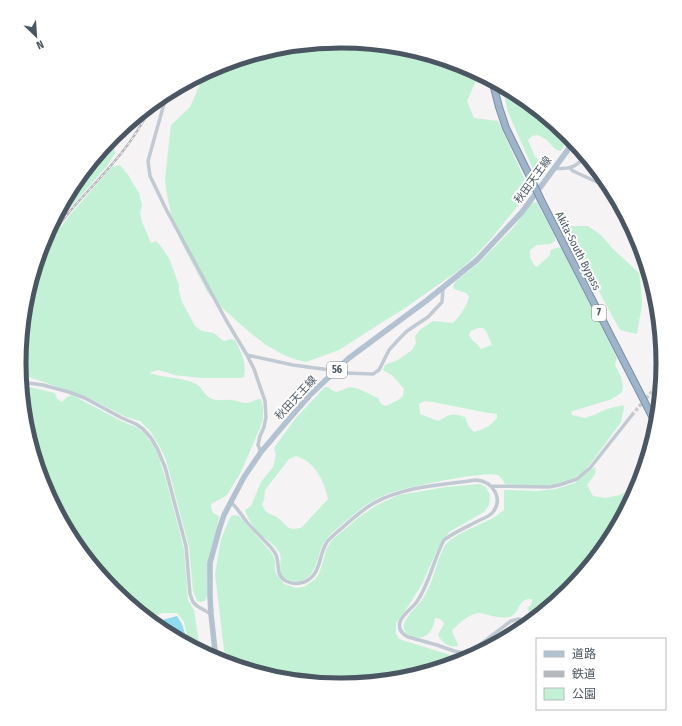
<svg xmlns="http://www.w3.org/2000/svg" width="682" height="726" font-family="'Fira Sans Condensed','Noto Sans JP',sans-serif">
  <rect width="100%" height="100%" fill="#f5f3f3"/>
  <path fill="#c3f1d5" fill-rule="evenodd" d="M 341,41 L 404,47 L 464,66 L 479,74 L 467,101 L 474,118 L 498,121 L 530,191 L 490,240 L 475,256 L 462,268 L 405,308 L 378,325 L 339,350 L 306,362 L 294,359 L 284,355 L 266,345 L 253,335 L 239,323 L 217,303 L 208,293 L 180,240 L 172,218 L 167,195 L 165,179 L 171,125 L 190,107 L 203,77 L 202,74 L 218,65 L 278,47 Z
    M 502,86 L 520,95 L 569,136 L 562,149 L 560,151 L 555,149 L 547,140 L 538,135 L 532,136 L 528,140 L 535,157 L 545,164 L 547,167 L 545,173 L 540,179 L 537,178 L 508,112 Z
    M 103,148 L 114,148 L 115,153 L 107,166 L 63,216 L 43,243 L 73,184 Z
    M 120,165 L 129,176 L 132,182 L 139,193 L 142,205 L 140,213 L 142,222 L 151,243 L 156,241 L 159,244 L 169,258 L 179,285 L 179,291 L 182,302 L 195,326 L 202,331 L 214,333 L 222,340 L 225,341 L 230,339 L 235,340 C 241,352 247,362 244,377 L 240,378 L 200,378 L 174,375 L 166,372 L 158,370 L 151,372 L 150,373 C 163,378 178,377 192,382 C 203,386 202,393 210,398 C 217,402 224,399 231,400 C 236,400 241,403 246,403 C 251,403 255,399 261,399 L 263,408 L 263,419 L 260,428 L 240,474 L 226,496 L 211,504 L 211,507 L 213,513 L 219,516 L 219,519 L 209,557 L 207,583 L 207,596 L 205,601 L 201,602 L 197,601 L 193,591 L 189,547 L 166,460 L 161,449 L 150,431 L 140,421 L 126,417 L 87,397 L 29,377 L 21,378 L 19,363 L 25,300 L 38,259 L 48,243 L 70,215 L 112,167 Z
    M 537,202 L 555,237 L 555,241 L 550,244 L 537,245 L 530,250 C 529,256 532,264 537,267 L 550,255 L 550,251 C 554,248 557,247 562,248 L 617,358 L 615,365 L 621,377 L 623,386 L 622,392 L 612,399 L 573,411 L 571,412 L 572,415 L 585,418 L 594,415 L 607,409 L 623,405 L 624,408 L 621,422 L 585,471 L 574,478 L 556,484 L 542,486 L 505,484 C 503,481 501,476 497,475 C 488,470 401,488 387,494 C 366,502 348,519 331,534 C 328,537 324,542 322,546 C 317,558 316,577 301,581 C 295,582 286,581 282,575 C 278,569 282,560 280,554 C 277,546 265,539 259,533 C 254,528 246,516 245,510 L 251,506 L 261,482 L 273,467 L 276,455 L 274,448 L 295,419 L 325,387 L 328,387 L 333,391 L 337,392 L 350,387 L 359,389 L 378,398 L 381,404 L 386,406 L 398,400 L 403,396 L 404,389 L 393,376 L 383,370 L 385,365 L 398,360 L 412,350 L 416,343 L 415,336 L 421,329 L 433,321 L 453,323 C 459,317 468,305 469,296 L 466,293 L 454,289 L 453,286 L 455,282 L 479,263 L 513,228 L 532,203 ZM 478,328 L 483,328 L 486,331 L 492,345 L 481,349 L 476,343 L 472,340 L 469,335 L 471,331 ZM 425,401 C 449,404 472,411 497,414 L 497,418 C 490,426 485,429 474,432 L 469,427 L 465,417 C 451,412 450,415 438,421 L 420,414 L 419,404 ZM 296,456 C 300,458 305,459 308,462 C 319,471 325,485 328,499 L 302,527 C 288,533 286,524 278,518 C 270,512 266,516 262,504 L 264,500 L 265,490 L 289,459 Z
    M 566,226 L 588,226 L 601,235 L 613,249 L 639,273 L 641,288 L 642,305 L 637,334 L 620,330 L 568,235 Z
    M 21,386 L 29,387 L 55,393 L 57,399 L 62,402 L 67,397 L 72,395 L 121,421 L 136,427 L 144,433 L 153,445 L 158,455 L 166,480 L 184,549 L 188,600 L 194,610 L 200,651 L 183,642 L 187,637 L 184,622 L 177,613 L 162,613 L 148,619 L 113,591 L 73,542 L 43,486 L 25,426 Z
    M 649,441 L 652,441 L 638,486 L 609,542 L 569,591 L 539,615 L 532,616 L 527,608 L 531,605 L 532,601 L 531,599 C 517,598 520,615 509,617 C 499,619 490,615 481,613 C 470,612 460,623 452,630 C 453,636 457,640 458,646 C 449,648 442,643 438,635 L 444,624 C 442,620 440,618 435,618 C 434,623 433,629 429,633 C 422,642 401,638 404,624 C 406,615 421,604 425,595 C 434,580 436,562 444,547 C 450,535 484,524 496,516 C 499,514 501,512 504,510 L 504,490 L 537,491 L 556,489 L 575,483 L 591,469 L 596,467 L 595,474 L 587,485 L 593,496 L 605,498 L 620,495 L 629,490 L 636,475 Z
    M 480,484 L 486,487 L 490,495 L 489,505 L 484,512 L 449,532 L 438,548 L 422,584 L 409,605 L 396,623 L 396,634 L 399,639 L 447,654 L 461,660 L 466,659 L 404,679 L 341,685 L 278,679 L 229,664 L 225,658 L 215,574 L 221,539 L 229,520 L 232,515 L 239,516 L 271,552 L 275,560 L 275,571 L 278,576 L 284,584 L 296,588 L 304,587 L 314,580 L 319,574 L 327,548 L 332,540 L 358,518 L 377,505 L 399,495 L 446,487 Z"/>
  <path fill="#90daee" d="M 177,616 L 182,624 L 186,637 L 182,641 L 160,629 L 162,620 Z"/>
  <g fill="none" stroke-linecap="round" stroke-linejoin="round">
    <path stroke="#caccce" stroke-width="3.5" stroke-dasharray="3.5 2" stroke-linecap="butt" d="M 323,369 L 345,373
      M 632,415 L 654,389"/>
    <g stroke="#7690ad" stroke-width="8">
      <path id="trunk" d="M 492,80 L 499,107 L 506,128 L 533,183
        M 541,200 L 657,426"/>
    </g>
    <path stroke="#c1cad2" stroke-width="3.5" d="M 167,93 L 148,161 L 150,176 L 167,211 L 226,320 L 247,355 L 254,369 L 265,401 L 266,417 L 264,427 L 260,436 L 258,445 L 261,452
      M 554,168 C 568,170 577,167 585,156
      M 570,168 L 573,171 L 601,184 L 610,186
      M 247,355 L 293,365 L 323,369
      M 345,373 L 373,374 L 379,370 L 389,350 L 399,339 L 407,331 L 428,317 L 442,302 L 443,288
      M 21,382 L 43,385 L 69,392 L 85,398 L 122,418 L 136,424 L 143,429 L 151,438 L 157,448 L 165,467 L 186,546 L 190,594 L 193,602 L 197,606 L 211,614
      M 655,387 L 660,392
      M 654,389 L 661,382
      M 491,486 L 549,487 L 559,485 L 577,479 L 590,468 L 632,415
      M 231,502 C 237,508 241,514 246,521 C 251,527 257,533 263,539 C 267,544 273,548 276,555 C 280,564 275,575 286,581 C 292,584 298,584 304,582 C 322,575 318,555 327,542 C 329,539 333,536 336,533 C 348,523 360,511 374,503 C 405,486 442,485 476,480 C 492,481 504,498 493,512 C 490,516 485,518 480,520 C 469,526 454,532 444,540 C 433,560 430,584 416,603 C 411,609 402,615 400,622 C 398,629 402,634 408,637 L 437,645 L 454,651 L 464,653 L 473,650 L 511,621 L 519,619 L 532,621"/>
    <path stroke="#b3c2d1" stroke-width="5.5" d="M 216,660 L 211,614 L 210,596 L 210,563 L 219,530 L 224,515 L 244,477 L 261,452 L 283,426 L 310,395 L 349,358 L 426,301 L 477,260 L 522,212 L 567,151 L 573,140"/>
    <use href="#trunk" stroke="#9fb4c9" stroke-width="6"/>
    <g stroke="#b5b8bd" stroke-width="2.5">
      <path id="rail" d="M 40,251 C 50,237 60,223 71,210 C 89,189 109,170 126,147 C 137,133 146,117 155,101"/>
    </g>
    <use href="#rail" stroke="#fff" stroke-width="1" stroke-dasharray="3" stroke-linecap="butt"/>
    <g stroke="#7690ad" stroke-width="8" stroke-linecap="butt">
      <path id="trunk-bridge" d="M 533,183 L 541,200"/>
    </g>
    <use href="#trunk-bridge" stroke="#9fb4c9" stroke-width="6"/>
  </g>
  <g text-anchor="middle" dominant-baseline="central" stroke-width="4" stroke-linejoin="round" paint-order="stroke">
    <g fill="#fff" stroke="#808990" stroke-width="1">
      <rect x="592" y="305" width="14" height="16" rx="3"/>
      <rect x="327" y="362" width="20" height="16" rx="3"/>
    </g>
    <g font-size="10" font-weight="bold" fill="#4a5661">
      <text x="599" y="313">7</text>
      <text x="337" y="370">56</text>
    </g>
    <g font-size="11" fill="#4a5661" stroke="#fff">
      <text transform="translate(533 180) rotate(-54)">秋田天王線</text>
      <text transform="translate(578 251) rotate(63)">Akita-South Bypass</text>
      <text transform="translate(296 398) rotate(-47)">秋田天王線</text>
    </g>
  </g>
  <path d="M0 0H682V726H0ZM26 363a315 315 0 1 1 630 0a315 315 0 1 1-630 0Z" fill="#fff" fill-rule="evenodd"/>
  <path fill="none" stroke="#4a5661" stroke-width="5" d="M26 363a315 315 0 1 1 630 0a315 315 0 1 1-630 0Z"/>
  <rect x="536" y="638" width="130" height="72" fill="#ffffff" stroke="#b7bbc0"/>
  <rect x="544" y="651" width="20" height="6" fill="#b3c2d1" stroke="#b7bbc0"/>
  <text x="572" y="658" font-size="12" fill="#4a5661">道路</text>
  <rect x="544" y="671" width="20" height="6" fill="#b5b8bd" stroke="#b7bbc0"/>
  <text x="572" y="678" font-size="12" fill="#4a5661">鉄道</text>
  <rect x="544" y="688" width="20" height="12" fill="#c3f1d5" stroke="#b7bbc0"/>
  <text x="572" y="698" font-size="12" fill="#4a5661">公園</text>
  <g transform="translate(36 36) rotate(155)" stroke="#ffffff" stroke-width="3" paint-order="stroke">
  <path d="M0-3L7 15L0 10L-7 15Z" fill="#4a5661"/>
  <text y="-6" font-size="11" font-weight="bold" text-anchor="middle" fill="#4a5661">N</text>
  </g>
</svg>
